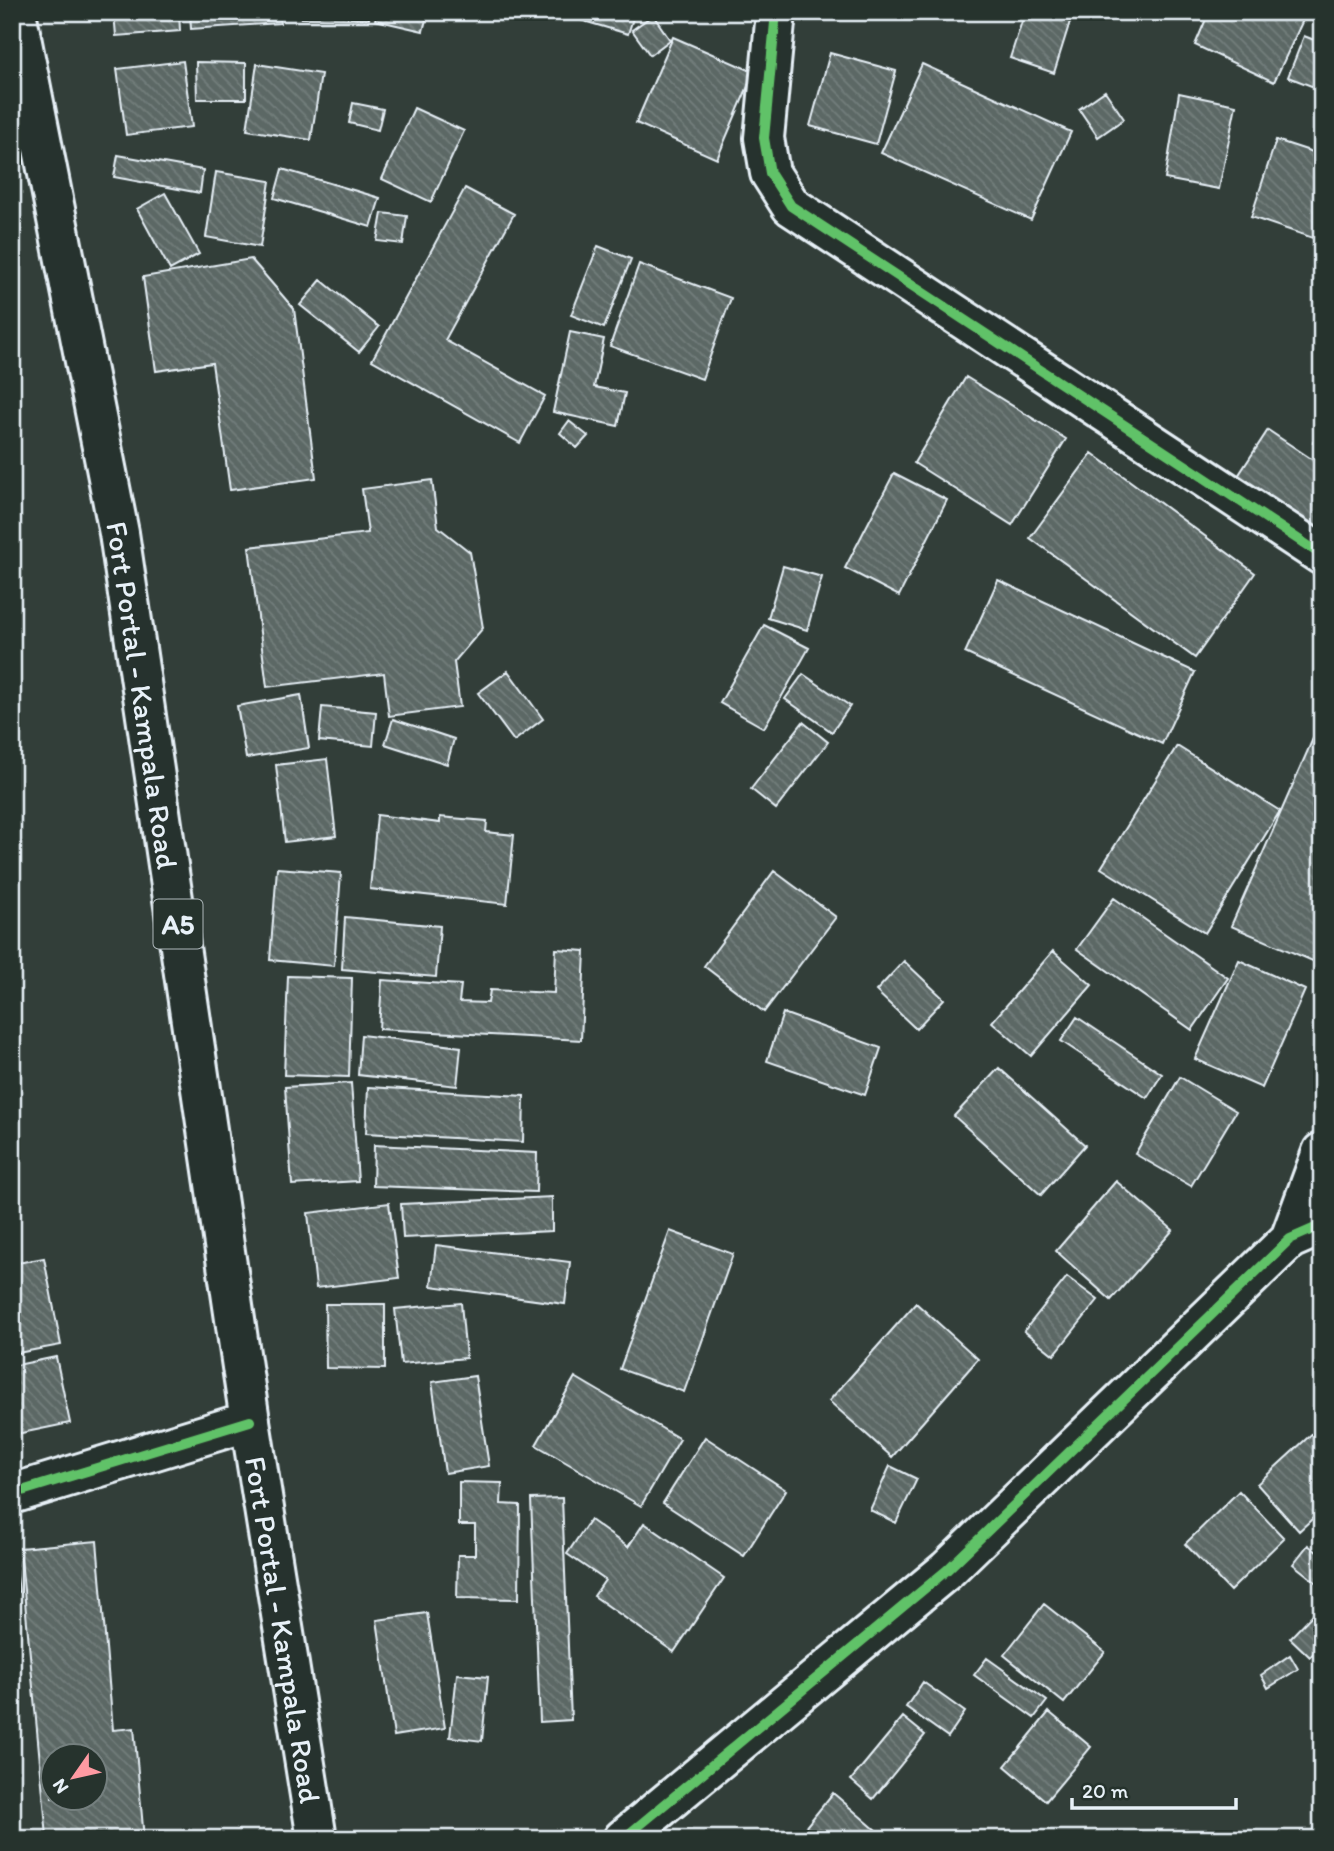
<svg xmlns="http://www.w3.org/2000/svg" width="1334" height="1851" font-family="Itim,sans-serif">
  <defs>
    <pattern id="building-back-hatch" width="6" height="6" patternUnits="userSpaceOnUse" patternTransform="scale(1.75)"><rect width="6" height="6" fill="#5c6865"/><path d="M-1 5l2 2M0 0l6 6M5-1l2 2" fill="none" stroke="#737e7c"/></pattern>
  </defs>
  <rect width="100%" height="100%" fill="#323e39"/>
  <filter id="ink" filterUnits="userSpaceOnUse"><feTurbulence type="fractalNoise" baseFrequency=".0143" numOctaves="2"/><feDisplacementMap in="SourceGraphic" scale="14" xChannelSelector="R" yChannelSelector="G"/><feConvolveMatrix kernelMatrix="1 2 1 2 8 2 1 2 1" color-interpolation-filters="sRGB"/></filter>
  <g filter="url(#ink)">
    <path fill="url(#building-back-hatch)" stroke="#e8f1f8" stroke-width="2" fill-rule="evenodd" d="M 114,12 L 179,12 L 180,31 L 116,36 Z
      M 190,12 L 279,12 L 280,23 L 191,29 Z
      M 301,12 L 369,12 L 369,19 L 301,18 Z
      M 377,12 L 428,12 L 423,31 L 375,20 Z
      M 579,12 L 635,12 L 628,34 L 577,19 Z
      M 1025,12 L 1073,12 L 1054,73 L 1010,58 Z
      M 1209,12 L 1292,12 L 1304,18 L 1274,82 L 1195,45 Z
      M 653,15 L 670,40 L 650,55 L 632,30 Z
      M 1304,36 L 1322,43 L 1322,90 L 1288,77 Z
      M 673,37 L 754,72 L 717,159 L 636,123 Z
      M 830,53 L 896,71 L 876,144 L 810,126 Z
      M 183,61 L 192,127 L 126,135 L 117,69 Z
      M 196,62 L 246,63 L 246,99 L 197,99 Z
      M 257,64 L 321,74 L 311,140 L 247,130 Z
      M 922,64 L 1071,132 L 1031,220 L 881,153 Z
      M 1105,91 L 1124,119 L 1098,137 L 1079,109 Z
      M 1179,93 L 1236,105 L 1219,189 L 1165,179 Z
      M 353,103 L 383,109 L 378,130 L 349,123 Z
      M 414,108 L 464,131 L 431,202 L 382,179 Z
      M 1276,140 L 1322,155 L 1322,241 L 1251,217 Z
      M 118,155 L 203,170 L 200,193 L 114,177 Z
      M 282,169 L 380,198 L 371,227 L 274,198 Z
      M 216,172 L 270,181 L 260,247 L 206,237 Z
      M 465,188 L 514,214 L 445,340 L 545,396 L 520,443 L 372,360 Z
      M 165,193 L 199,254 L 170,270 L 137,209 Z
      M 382,213 L 407,216 L 403,244 L 377,241 Z
      M 598,246 L 631,259 L 604,328 L 571,315 Z
      M 251,259 L 294,309 L 316,478 L 230,490 L 212,363 L 156,371 L 143,277 Z
      M 639,264 L 731,298 L 702,379 L 610,346 Z
      M 321,280 L 379,327 L 359,352 L 300,305 Z
      M 570,332 L 604,339 L 594,387 L 625,393 L 618,426 L 553,412 Z
      M 966,377 L 1066,439 L 1012,525 L 914,463 Z
      M 569,421 L 588,436 L 577,448 L 560,433 Z
      M 1268,430 L 1322,466 L 1322,521 L 1317,528 L 1238,476 Z
      M 1322,430 L 1322,449 L 1313,442 Z
      M 1092,453 L 1255,573 L 1195,658 L 1030,538 Z
      M 894,473 L 947,500 L 899,596 L 845,568 Z
      M 432,480 L 438,527 L 470,552 L 483,628 L 454,662 L 460,707 L 389,716 L 384,673 L 267,687 L 249,547 L 368,533 L 362,489 Z
      M 783,566 L 822,577 L 807,630 L 768,618 Z
      M 998,580 L 1195,672 L 1162,744 L 965,653 Z
      M 764,625 L 809,648 L 764,728 L 720,703 Z
      M 508,671 L 543,719 L 514,741 L 478,693 Z
      M 803,674 L 850,706 L 832,732 L 785,699 Z
      M 301,695 L 309,748 L 246,758 L 237,706 Z
      M 322,707 L 376,712 L 373,746 L 319,741 Z
      M 1322,718 L 1322,965 L 1231,926 Z
      M 393,719 L 454,739 L 447,764 L 385,744 Z
      M 803,722 L 828,742 L 776,809 L 751,789 Z
      M 1177,746 L 1280,811 L 1205,933 L 1101,868 Z
      M 327,759 L 336,836 L 285,842 L 276,765 Z
      M 377,815 L 440,823 L 440,817 L 487,821 L 486,832 L 514,835 L 507,904 L 370,889 Z
      M 277,868 L 341,873 L 334,966 L 270,960 Z
      M 774,871 L 836,917 L 764,1012 L 704,966 Z
      M 1114,898 L 1228,978 L 1192,1030 L 1077,949 Z
      M 345,917 L 440,926 L 436,977 L 342,969 Z
      M 556,949 L 585,951 L 581,1040 L 379,1029 L 382,980 L 461,985 L 459,1002 L 488,1003 L 490,990 L 554,993 Z
      M 1053,951 L 1092,985 L 1031,1056 L 992,1022 Z
      M 1239,960 L 1305,990 L 1262,1088 L 1195,1059 Z
      M 904,961 L 944,999 L 916,1029 L 876,991 Z
      M 288,976 L 352,978 L 349,1077 L 284,1075 Z
      M 783,1013 L 881,1048 L 865,1095 L 767,1061 Z
      M 1077,1017 L 1162,1074 L 1147,1098 L 1061,1041 Z
      M 361,1035 L 461,1047 L 457,1086 L 358,1075 Z
      M 999,1068 L 1085,1145 L 1041,1195 L 954,1116 Z
      M 1180,1077 L 1236,1111 L 1191,1186 L 1135,1154 Z
      M 351,1083 L 358,1181 L 292,1185 L 285,1087 Z
      M 368,1087 L 524,1096 L 523,1142 L 366,1133 Z
      M 374,1145 L 537,1153 L 536,1192 L 373,1186 Z
      M 1116,1181 L 1173,1230 L 1111,1300 L 1056,1251 Z
      M 552,1197 L 552,1231 L 403,1238 L 401,1204 Z
      M 389,1203 L 399,1278 L 316,1288 L 308,1213 Z
      M 670,1231 L 733,1254 L 684,1392 L 620,1369 Z
      M 436,1245 L 570,1262 L 565,1304 L 431,1286 Z
      M 44,1258 L 61,1345 L 12,1354 L 12,1264 Z
      M 1067,1277 L 1098,1300 L 1054,1355 L 1024,1331 Z
      M 461,1303 L 466,1358 L 401,1364 L 395,1309 Z
      M 916,1303 L 978,1359 L 892,1457 L 829,1401 Z
      M 325,1304 L 385,1304 L 385,1369 L 326,1368 Z
      M 56,1357 L 70,1423 L 12,1435 L 12,1366 Z
      M 475,1376 L 489,1466 L 445,1473 L 432,1382 Z
      M 575,1377 L 680,1439 L 641,1506 L 536,1445 Z
      M 1315,1431 L 1322,1439 L 1322,1510 L 1299,1531 L 1257,1484 Z
      M 705,1437 L 786,1490 L 744,1556 L 663,1503 Z
      M 890,1466 L 917,1479 L 896,1523 L 870,1510 Z
      M 459,1482 L 502,1483 L 501,1504 L 520,1505 L 519,1599 L 457,1598 L 458,1555 L 475,1555 L 475,1525 L 459,1525 Z
      M 1239,1491 L 1284,1538 L 1230,1591 L 1185,1544 Z
      M 562,1498 L 571,1720 L 540,1722 L 531,1499 Z
      M 590,1520 L 628,1547 L 644,1523 L 724,1578 L 674,1652 L 594,1596 L 605,1580 L 567,1554 Z
      M 97,1541 L 113,1730 L 134,1728 L 144,1839 L 28,1839 L 47,1837 L 20,1548 ZM 52,1756 L 94,1756 L 94,1798 L 52,1798 Z
      M 1308,1545 L 1322,1556 L 1322,1587 L 1293,1564 Z
      M 12,1560 L 15,1560 L 19,1592 L 12,1593 Z
      M 1044,1604 L 1105,1652 L 1064,1703 L 1004,1655 Z
      M 1316,1611 L 1322,1617 L 1322,1644 L 1310,1657 L 1290,1638 Z
      M 427,1613 L 445,1728 L 394,1736 L 377,1620 Z
      M 12,1650 L 15,1650 L 18,1686 L 12,1687 Z
      M 1290,1655 L 1298,1669 L 1268,1688 L 1261,1675 Z
      M 987,1658 L 1047,1701 L 1034,1718 L 974,1675 Z
      M 457,1674 L 488,1677 L 482,1741 L 450,1737 Z
      M 923,1682 L 965,1712 L 948,1737 L 906,1707 Z
      M 1049,1712 L 1091,1747 L 1046,1801 L 1005,1766 Z
      M 903,1717 L 925,1735 L 873,1799 L 851,1780 Z
      M 833,1793 L 884,1837 L 883,1839 L 796,1839 Z"/>
    <g fill="none" stroke-linecap="round" stroke-linejoin="round">
      <g stroke="#e8f1f8" stroke-width="44">
        <path id="minor" d="M 776,12 L 764,138 L 770,173 L 791,206 L 1322,555
          M 1290,1239 L 1322,1152
          M 12,1494 L 250,1421
          M 623,1839 L 947,1570 L 1290,1239 L 1322,1225"/>
      </g>
      <g stroke="#e8f1f8" stroke-width="44">
        <g id="major">
          <path id="s1" d="M 16,12 L 119,533 L 250,1421 L 317,1839"/>
        </g>
      </g>
      <use href="#minor" stroke="#26332d" stroke-width="38"/>
      <use href="#major" stroke="#26332d" stroke-width="38"/>
      <g stroke="#26332d" stroke-width="15">
        <path id="cycleway" d="M 776,12 L 764,138 L 770,173 L 791,206 L 1322,555
          M 12,1494 L 250,1421
          M 623,1839 L 947,1570 L 1290,1239 L 1322,1225"/>
      </g>
      <use href="#cycleway" stroke="#61c268" stroke-width="10"/>
    </g>
  </g>
  <g text-anchor="middle" dominant-baseline="central" stroke-width="5" stroke-linejoin="round" paint-order="stroke">
    <rect fill="#26332d" stroke="#aeb8bb" stroke-width="2" x="153.5" y="899.5" width="49" height="49" rx="5"/>
    <g font-size="28" font-weight="bold" fill="#e8f1f8">
      <text x="178" y="924">A5</text>
    </g>
    <g font-size="30" fill="#e8f1f8" stroke="#26332d">
      <text stroke="none"><textPath href="#s1" startOffset="695">Fort Portal - Kampala Road</textPath></text>
      <text stroke="none"><textPath href="#s1" startOffset="1640">Fort Portal - Kampala Road</textPath></text>
    </g>
  </g>
  <rect width="1334" height="1851" fill="none" stroke="#26332d" stroke-width="42"/>
  <rect x="21" y="21" width="1292" height="1809" fill="none" stroke="#e8f1f8" stroke-width="2.5" filter="url(#ink)"/>
  <g transform="translate(74 1777) rotate(236)"><circle r="33" fill="#26332d" stroke="#747f7e" stroke-width="2"/>
  <path d="M0-5L12 26L0 18L-12 26Z" fill="#ff9aa2"/>
  <text y="-10" font-size="19" font-weight="bold" text-anchor="middle" fill="#e8f1f8">N</text>
  </g>
  <path d="M1072 1798v10h164v-10" fill="none" stroke="#e8f1f8" stroke-width="3.5"/>
  <text x="1082" y="1798" font-size="21" fill="#e8f1f8" stroke="#26332d" stroke-width="5" paint-order="stroke">20 m</text>
</svg>
